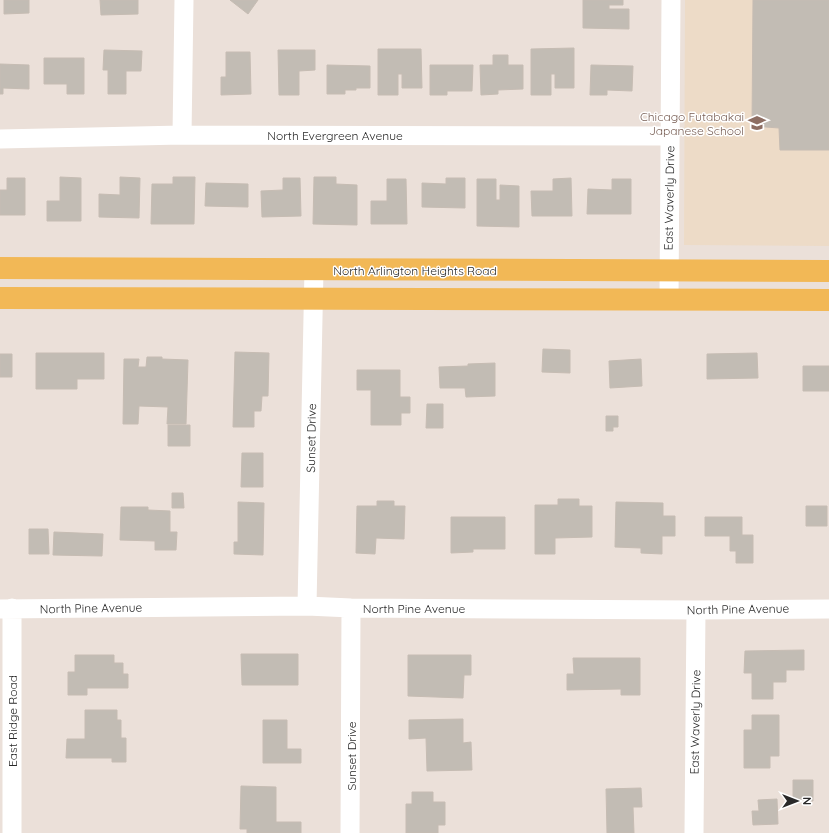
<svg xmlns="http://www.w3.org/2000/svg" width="829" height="833" font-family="Quicksand,sans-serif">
  <rect width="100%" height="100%" fill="#ebe0d9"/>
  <path fill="#eddbc7" d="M 685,0 L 829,0 L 829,246 L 684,245 Z"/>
  <path fill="#c2bcb4" stroke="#c6bcb3" d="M 4,0 L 29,0 L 29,13 L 4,14 Z
    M 100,0 L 138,0 L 138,14 L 101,15 Z
    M 230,0 L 258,0 L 248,14 Z
    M 583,0 L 623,0 L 623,5 L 609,5 L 609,9 L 629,9 L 629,29 L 583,28 Z
    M 753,0 L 829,0 L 829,150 L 780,150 L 779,128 L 752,126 Z
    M 574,48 L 574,88 L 555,88 L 555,74 L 551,74 L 551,95 L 531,95 L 531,49 Z
    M 378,49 L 421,49 L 422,88 L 402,88 L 402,74 L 398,74 L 398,95 L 378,95 Z
    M 104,50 L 142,51 L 141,71 L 126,71 L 126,94 L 108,94 L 108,70 L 103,70 Z
    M 278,50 L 315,50 L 315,70 L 299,71 L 299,95 L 279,95 Z
    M 226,52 L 250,52 L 251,94 L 221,95 L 221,77 L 226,77 Z
    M 493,55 L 508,55 L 508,65 L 523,65 L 523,89 L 498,90 L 498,94 L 481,95 L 480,65 L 493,65 Z
    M 44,58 L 84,58 L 84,94 L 67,94 L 67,84 L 44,84 Z
    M 0,64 L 29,65 L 29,89 L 3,88 L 3,94 L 0,94 Z
    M 327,65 L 370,66 L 370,88 L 356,88 L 356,90 L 345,90 L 345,94 L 327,94 Z
    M 430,65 L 473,65 L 472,91 L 447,91 L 447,95 L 430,95 Z
    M 591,65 L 633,66 L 632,91 L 607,90 L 607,95 L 590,95 Z
    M 60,177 L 81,178 L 81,221 L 47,221 L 47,201 L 60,201 Z
    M 120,177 L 140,178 L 139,218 L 99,217 L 99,194 L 120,195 Z
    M 173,177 L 195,177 L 194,224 L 151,224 L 152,184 L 173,184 Z
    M 314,177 L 336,177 L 336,184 L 357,185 L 357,225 L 313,224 Z
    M 7,178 L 25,178 L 25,215 L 0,215 L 0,190 L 7,190 Z
    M 283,178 L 300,178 L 301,216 L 262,217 L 261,191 L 283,190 Z
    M 446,178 L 465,178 L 465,208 L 422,207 L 422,183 L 446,184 Z
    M 571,178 L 572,216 L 532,216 L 531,191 L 553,191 L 553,179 Z
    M 387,179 L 406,179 L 407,224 L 371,224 L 371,201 L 387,201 Z
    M 477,179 L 496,179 L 496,200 L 500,200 L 500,185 L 519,186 L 519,227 L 477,226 Z
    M 612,179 L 631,179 L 631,214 L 587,214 L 588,189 L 612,190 Z
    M 206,183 L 248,184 L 248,207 L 205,206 Z
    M 543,349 L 570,350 L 570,373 L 542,372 Z
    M 235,352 L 269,353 L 268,396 L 262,396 L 261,411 L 254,411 L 254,427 L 233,427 Z
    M 36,353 L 104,353 L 104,379 L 77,379 L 77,389 L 36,389 Z
    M 757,353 L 758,378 L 707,379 L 707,354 Z
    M 0,354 L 12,354 L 12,377 L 0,377 Z
    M 147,357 L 162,357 L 162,359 L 188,360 L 186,424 L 167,424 L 168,407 L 139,406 L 138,424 L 123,424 L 124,359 L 139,359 L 138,367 L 146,367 Z
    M 641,359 L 642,386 L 610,388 L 609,361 Z
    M 495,363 L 495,396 L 466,397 L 465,388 L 440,388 L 439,367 L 468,366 L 468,364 Z
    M 803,366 L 829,366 L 829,391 L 803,391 Z
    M 357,370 L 400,370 L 400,397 L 410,397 L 410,413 L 401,413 L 401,425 L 371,425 L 371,390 L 357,390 Z
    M 427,404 L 443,404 L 443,428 L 426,428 Z
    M 606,416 L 618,416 L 618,427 L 613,427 L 613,431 L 606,431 Z
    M 168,425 L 190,425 L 190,446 L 168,446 Z
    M 242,453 L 263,453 L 263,487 L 241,487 Z
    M 172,493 L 183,493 L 184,508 L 172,508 Z
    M 558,499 L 579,499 L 579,506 L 592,506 L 592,537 L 555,538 L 555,554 L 535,554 L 535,505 L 558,505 Z
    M 377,501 L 394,501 L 394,506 L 405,506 L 404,539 L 376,538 L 375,554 L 356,553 L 357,506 L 377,506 Z
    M 238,502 L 264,503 L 263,555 L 234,554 L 234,542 L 238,542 Z
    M 616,502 L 663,503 L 663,516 L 675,516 L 675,536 L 662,536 L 662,554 L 641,553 L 641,548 L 615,547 Z
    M 806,506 L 827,506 L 827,526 L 806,526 Z
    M 121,507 L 148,507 L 148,510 L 170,511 L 170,532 L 177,532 L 176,550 L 155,550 L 155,541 L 120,540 Z
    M 451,517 L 505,517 L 505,549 L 473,549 L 473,552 L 451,553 Z
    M 705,517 L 742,517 L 742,535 L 753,535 L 753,563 L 736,563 L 736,551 L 730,551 L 730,536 L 705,536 Z
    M 29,529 L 48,529 L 49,554 L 29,554 Z
    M 54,532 L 103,534 L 102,556 L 53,555 Z
    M 804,650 L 804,670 L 786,670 L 786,682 L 773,682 L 773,699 L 752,699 L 752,673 L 744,673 L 745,651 Z
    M 241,654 L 298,654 L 298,685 L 242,685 Z
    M 75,655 L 114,655 L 114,663 L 123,663 L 123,674 L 128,674 L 128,688 L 87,688 L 87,695 L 68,695 L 68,672 L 75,672 Z
    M 408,655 L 471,655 L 471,675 L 464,675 L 463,698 L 408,696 Z
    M 573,658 L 640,658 L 640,695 L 621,695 L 621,689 L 567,690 L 567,674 L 574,674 Z
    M 85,710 L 117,710 L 117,720 L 121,720 L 121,738 L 126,738 L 126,762 L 112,762 L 112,758 L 66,758 L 67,739 L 85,739 Z
    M 752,715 L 779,715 L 779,756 L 770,756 L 770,768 L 744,768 L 744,730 L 752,730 Z
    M 463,719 L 463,743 L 471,742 L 472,770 L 427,771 L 426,738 L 409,739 L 409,720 Z
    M 263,720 L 287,720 L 287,749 L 301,749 L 301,763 L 263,763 Z
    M 793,780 L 813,780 L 813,801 L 793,801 Z
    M 241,786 L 276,787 L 276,822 L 301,822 L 301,833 L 247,833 L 247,829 L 240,829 Z
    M 641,788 L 642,807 L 633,807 L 634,833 L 607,833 L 606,789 Z
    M 412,792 L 433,792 L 433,802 L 445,802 L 445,825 L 438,825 L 438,833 L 406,833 L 406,804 L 412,804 Z
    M 777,799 L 778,824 L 753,825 L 752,811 L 759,811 L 758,800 Z"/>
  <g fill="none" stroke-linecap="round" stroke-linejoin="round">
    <path stroke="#fff" stroke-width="19" d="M 182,135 L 184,0
      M 0,139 L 182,135 L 670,136
      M 669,300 L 671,0
      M 307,606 L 314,269
      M 12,608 L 12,833
      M 0,609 L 307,606 L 351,608 L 696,610 L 829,609
      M 350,833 L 351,608
      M 694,833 L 696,610"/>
    <path stroke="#f2b856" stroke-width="22" d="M 0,268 L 829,271
      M 0,298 L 829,300"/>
  </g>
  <defs>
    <g id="school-bare" transform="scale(1.38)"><path d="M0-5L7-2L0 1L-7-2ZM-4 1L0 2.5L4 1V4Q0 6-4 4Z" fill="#8d6e63" stroke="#fff" stroke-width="2.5" paint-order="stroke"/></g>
  </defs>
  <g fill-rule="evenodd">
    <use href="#school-bare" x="757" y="123"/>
  </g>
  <g text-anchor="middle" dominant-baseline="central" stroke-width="3" stroke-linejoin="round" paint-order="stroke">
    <g font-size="12" fill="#785e54" stroke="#fff" text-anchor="end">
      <text x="744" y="116">Chicago Futabakai<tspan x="744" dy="14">Japanese School</tspan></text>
    </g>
    <g font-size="12" fill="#282828" stroke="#fff">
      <text x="335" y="135">North Evergreen Avenue</text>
      <text transform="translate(669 198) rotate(-89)">East Waverly Drive</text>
      <text x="415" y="270">North Arlington Heights Road</text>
      <text transform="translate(311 438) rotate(-89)">Sunset Drive</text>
      <text transform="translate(91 608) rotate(-1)">North Pine Avenue</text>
      <text x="414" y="608">North Pine Avenue</text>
      <text transform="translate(738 609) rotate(-1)">North Pine Avenue</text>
      <text transform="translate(12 721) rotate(-90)">East Ridge Road</text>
      <text transform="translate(695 722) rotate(-89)">East Waverly Drive</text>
      <text transform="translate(351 756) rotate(-90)">Sunset Drive</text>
    </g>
  </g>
  <g transform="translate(797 801) rotate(90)" stroke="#ffffff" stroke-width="3" paint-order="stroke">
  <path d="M0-3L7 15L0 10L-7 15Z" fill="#282828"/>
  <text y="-6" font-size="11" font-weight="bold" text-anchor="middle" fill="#282828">N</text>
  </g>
</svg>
